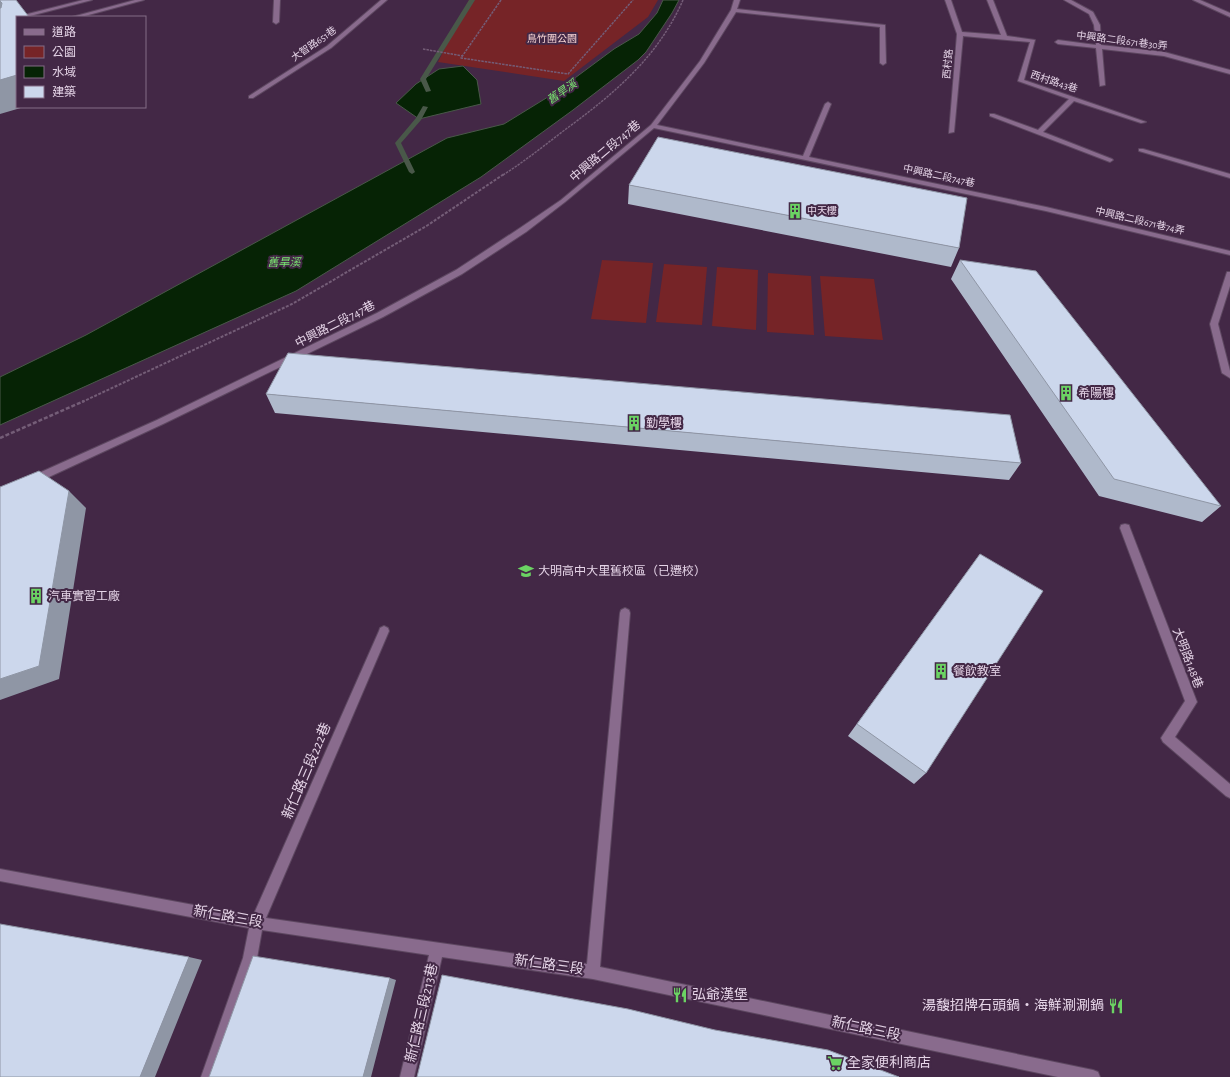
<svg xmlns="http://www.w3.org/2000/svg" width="1230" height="1077" font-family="'Alegreya Sans','Noto Sans TC',sans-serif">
  <rect width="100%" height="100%" fill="#432846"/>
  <path fill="#762427" d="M 469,0 L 658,0 L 648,17 L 564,81 L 438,62 Z
    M 602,260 L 653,263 L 646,323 L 591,319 Z
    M 664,264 L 707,267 L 702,325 L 656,322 Z
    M 717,267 L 758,270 L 756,330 L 712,326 Z
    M 768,273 L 811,276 L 814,335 L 767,332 Z
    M 820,276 L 874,279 L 883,340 L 825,336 Z"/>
  <path fill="#062305" stroke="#495849" d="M 663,0 L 679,0 L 672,13 L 646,52 L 638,60 L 573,110 L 481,177 L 296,291 L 0,425 L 0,377 L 86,335 L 447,138 L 504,124 L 556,92 L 614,49 L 639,34 L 657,13 Z
    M 463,66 L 477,80 L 481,104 L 419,119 L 396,103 L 416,84 L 439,69 Z"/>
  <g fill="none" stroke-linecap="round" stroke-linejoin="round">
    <path fill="#495849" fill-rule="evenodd" d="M 469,0 L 475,0 L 426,79 L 431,91 L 426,92 L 420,79 Z
      M 423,106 L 428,107 L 421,120 L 401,143 L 415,172 L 412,174 L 409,172 L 395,143 L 416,118 Z"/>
    <g stroke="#5d4760" stroke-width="2">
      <path id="minor" d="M 83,0 L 92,0 L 26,17 L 16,17 Z
        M 135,0 L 144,0 L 81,17 L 72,17 Z
        M 274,0 L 280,0 L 279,22 L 276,24 L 273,22 Z
        M 381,0 L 387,0 L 331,48 L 253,98 L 249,98 L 249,96 L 327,46 Z
        M 734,0 L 740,0 L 737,9 L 885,25 L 886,63 L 883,65 L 880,63 L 880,27 L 736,12 L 704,63 L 657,125 L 803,156 L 825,104 L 828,102 L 831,104 L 809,157 L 1046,207 L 1230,251 L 1230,255 L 1046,211 L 654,128 L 565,202 L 526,232 L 462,274 L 383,317 L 163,424 L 36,483 L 30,483 L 28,480 L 30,477 L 157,420 L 377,313 L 456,270 L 520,228 L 561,200 L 651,125 L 700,61 L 731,10 Z
        M 945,0 L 951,0 L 962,32 L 1001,35 L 987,0 L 993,0 L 1007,36 L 1035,40 L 1024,80 L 1146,122 L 1141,123 L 1074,101 L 1043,132 L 1112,159 L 1113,160 L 1110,162 L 990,116 L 990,114 L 994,114 L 1038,130 L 1069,99 L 1018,81 L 1030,42 L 963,36 L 954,132 L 949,133 L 957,34 Z
        M 1064,0 L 1071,0 L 1093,12 L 1100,25 L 1101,45 L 1164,52 L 1230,70 L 1230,74 L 1164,56 L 1102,49 L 1105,85 L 1100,86 L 1096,48 L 1058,44 L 1055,42 L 1058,40 L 1096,45 L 1094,25 L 1089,14 Z
        M 1193,0 L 1200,0 L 1230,13 L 1230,17 Z
        M 1139,149 L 1143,149 L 1230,174 L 1230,178 L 1139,151 Z
        M 1227,272 L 1230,272 L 1230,286 L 1218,324 L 1230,371 L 1230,378 L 1222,373 L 1210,324 Z
        M 1125,524 L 1129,525 L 1130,528 L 1197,702 L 1175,737 L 1230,784 L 1230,798 L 1226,796 L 1163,742 L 1161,738 L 1185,701 L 1120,528 L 1121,525 Z
        M 625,608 L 629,610 L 630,613 L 600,967 L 1093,1070 L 1098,1072 L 1100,1077 L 1058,1077 L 593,979 L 442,957 L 414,1077 L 400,1077 L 429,955 L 262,930 L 257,958 L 215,1077 L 201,1077 L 243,958 L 249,928 L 0,881 L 0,869 L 253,916 L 379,631 L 380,628 L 384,626 L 388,628 L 389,631 L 266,918 L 587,964 L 620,613 L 621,610 Z"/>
    </g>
    <path stroke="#745d77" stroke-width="1.5" stroke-dasharray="2.5 1" stroke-linecap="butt" d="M 501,0 L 461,58 L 568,74 L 633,0
      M 423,49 L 463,56
      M 503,175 C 525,161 545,145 566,129 C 615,93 658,57 683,0"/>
    <path stroke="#745d77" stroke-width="2" stroke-dasharray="3 1.5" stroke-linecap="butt" d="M 82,402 L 292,304 L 428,225 L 504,174"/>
    <path stroke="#745d77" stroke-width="2.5" stroke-dasharray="4 2" stroke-linecap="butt" d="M 0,438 L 84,401"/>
    <use href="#minor" fill="#896b8d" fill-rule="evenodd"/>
  </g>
  <path fill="#afb9cb" d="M 629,185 L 959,248 L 951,267 L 628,204 Z
    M 960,260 L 1221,506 L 1202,522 L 1099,496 L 951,279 Z
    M 266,394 L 1021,463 L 1009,480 L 275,413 Z
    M 980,554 L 926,773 L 914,784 L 848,736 Z"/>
  <path fill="#8f96a5" d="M 0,0 L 2,3 L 1,1 L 17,29 L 0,33 Z
    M 17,75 L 17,107 L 24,107 L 0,114 L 0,80 Z
    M 69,491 L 86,508 L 59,679 L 0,700 L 0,679 Z
    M 189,957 L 202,960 L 155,1077 L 140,1077 Z
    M 390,978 L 396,980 L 371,1077 L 363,1077 Z"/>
  <path fill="#ccd7ec" stroke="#8f96a5" d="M 0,0 L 16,0 L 29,17 L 17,17 L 17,75 L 0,80 L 0,8 L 1,8 L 2,3 L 0,1 Z
    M 658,137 L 967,198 L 959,248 L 629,185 Z
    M 960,260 L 1036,271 L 1221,506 L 1114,479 Z
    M 288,353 L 1010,415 L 1021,463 L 266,394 Z
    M 39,471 L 69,491 L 39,666 L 0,679 L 0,487 Z
    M 980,554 L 1043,591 L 926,773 L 857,724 Z
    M 0,924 L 189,957 L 140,1077 L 0,1077 Z
    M 253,956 L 390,978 L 363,1077 L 209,1077 Z
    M 442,975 L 628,1009 L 715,1030 L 828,1050 L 899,1077 L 417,1077 Z"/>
  <defs>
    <g id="building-bare" transform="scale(1.2)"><path d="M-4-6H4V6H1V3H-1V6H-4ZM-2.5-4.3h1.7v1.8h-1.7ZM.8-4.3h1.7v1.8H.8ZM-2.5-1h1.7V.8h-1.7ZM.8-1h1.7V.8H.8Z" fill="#6bd363" stroke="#432846" stroke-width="2.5" paint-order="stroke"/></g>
    <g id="school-bare" transform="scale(1.2)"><path d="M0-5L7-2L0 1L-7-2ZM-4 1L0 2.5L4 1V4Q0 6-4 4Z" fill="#6bd363" stroke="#432846" stroke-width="2.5" paint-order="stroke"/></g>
    <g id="restaurant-bare" transform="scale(1.2)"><path d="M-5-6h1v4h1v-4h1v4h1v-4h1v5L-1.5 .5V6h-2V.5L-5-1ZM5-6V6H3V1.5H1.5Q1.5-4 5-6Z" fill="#6bd363" stroke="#432846" stroke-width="2.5" paint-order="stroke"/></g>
    <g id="supermarket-bare" transform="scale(1.2)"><path d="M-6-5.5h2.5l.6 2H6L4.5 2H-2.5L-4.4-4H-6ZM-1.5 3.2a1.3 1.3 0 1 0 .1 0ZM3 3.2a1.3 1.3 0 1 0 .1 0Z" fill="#6bd363" stroke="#432846" stroke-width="2.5" paint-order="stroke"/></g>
  </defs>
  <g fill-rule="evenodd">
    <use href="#building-bare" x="795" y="211"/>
    <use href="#building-bare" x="1066" y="393"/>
    <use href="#building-bare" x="634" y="423"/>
    <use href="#school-bare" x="526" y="571"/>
    <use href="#building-bare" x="36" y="596"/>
    <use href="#building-bare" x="941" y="671"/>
    <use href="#restaurant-bare" x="680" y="995"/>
    <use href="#restaurant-bare" x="1116" y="1006"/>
    <use href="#supermarket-bare" x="835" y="1063"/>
  </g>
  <g text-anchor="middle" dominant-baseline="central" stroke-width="4" stroke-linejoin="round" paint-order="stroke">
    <g font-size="10" fill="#f9d7d5" stroke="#432846">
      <text x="552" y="39">鳥竹圍公園</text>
    </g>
    <g font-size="10" fill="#e5d4e7" stroke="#432846">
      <text transform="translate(1122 41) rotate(7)">中興路二段671巷30弄</text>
      <text transform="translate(314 44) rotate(-35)">大智路651巷</text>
      <text transform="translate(948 64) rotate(-85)">西村路</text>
      <text transform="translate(1054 82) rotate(18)">西村路43巷</text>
      <text transform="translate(939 176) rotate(12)">中興路二段747巷</text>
      <text transform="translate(1140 221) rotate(13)">中興路二段671巷74弄</text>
    </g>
    <g font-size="10" fill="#e5d4e7" stroke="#432846" text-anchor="start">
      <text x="807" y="211">中天樓</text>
    </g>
    <g font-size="11" font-style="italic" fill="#7ae972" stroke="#432846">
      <text transform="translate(562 92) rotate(-35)">舊旱溪</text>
      <text x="284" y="262">舊旱溪</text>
    </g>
    <g font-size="12" fill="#e5d4e7" stroke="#432846">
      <text transform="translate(605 151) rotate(-40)">中興路二段747巷</text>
      <text transform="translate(335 324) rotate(-27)">中興路二段747巷</text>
      <text transform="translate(1188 658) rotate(69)">大明路148巷</text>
    </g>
    <g font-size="12" fill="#e5d4e7" stroke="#432846" text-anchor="start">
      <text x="1078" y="393">希陽樓</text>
      <text x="646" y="423">勤學樓</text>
      <text x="538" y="571">大明高中大里舊校區（已遷校）</text>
      <text x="48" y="596">汽車實習工廠</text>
      <text x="953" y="671">餐飲教室</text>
    </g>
    <g font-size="14" fill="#e5d4e7" stroke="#432846">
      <text transform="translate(307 771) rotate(-67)">新仁路三段222巷</text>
      <text transform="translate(228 917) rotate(10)">新仁路三段</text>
      <text transform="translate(549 965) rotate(8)">新仁路三段</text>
      <text transform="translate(422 1013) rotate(-77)">新仁路三段213巷</text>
      <text transform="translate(866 1029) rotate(12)">新仁路三段</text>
    </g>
    <g font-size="14" fill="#e5d4e7" stroke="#432846" text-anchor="start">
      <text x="692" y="995">弘爺漢堡</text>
      <text x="1104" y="1006" text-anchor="end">湯馥招牌石頭鍋‧海鮮涮涮鍋</text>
      <text x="847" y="1063">全家便利商店</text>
    </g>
  </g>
  <rect x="16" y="16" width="130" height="92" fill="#432846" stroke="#846d86"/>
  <rect x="24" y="29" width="20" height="6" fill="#896b8d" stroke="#846d86"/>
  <text x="52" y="36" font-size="12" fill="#e5d4e7">道路</text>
  <rect x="24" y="46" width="20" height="12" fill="#762427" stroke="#846d86"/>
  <text x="52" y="56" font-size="12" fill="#e5d4e7">公園</text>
  <rect x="24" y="66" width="20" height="12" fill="#062305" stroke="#846d86"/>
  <text x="52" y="76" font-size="12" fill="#e5d4e7">水域</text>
  <rect x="24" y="86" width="20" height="12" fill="#ccd7ec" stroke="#846d86"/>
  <text x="52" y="96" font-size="12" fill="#e5d4e7">建築</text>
</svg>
